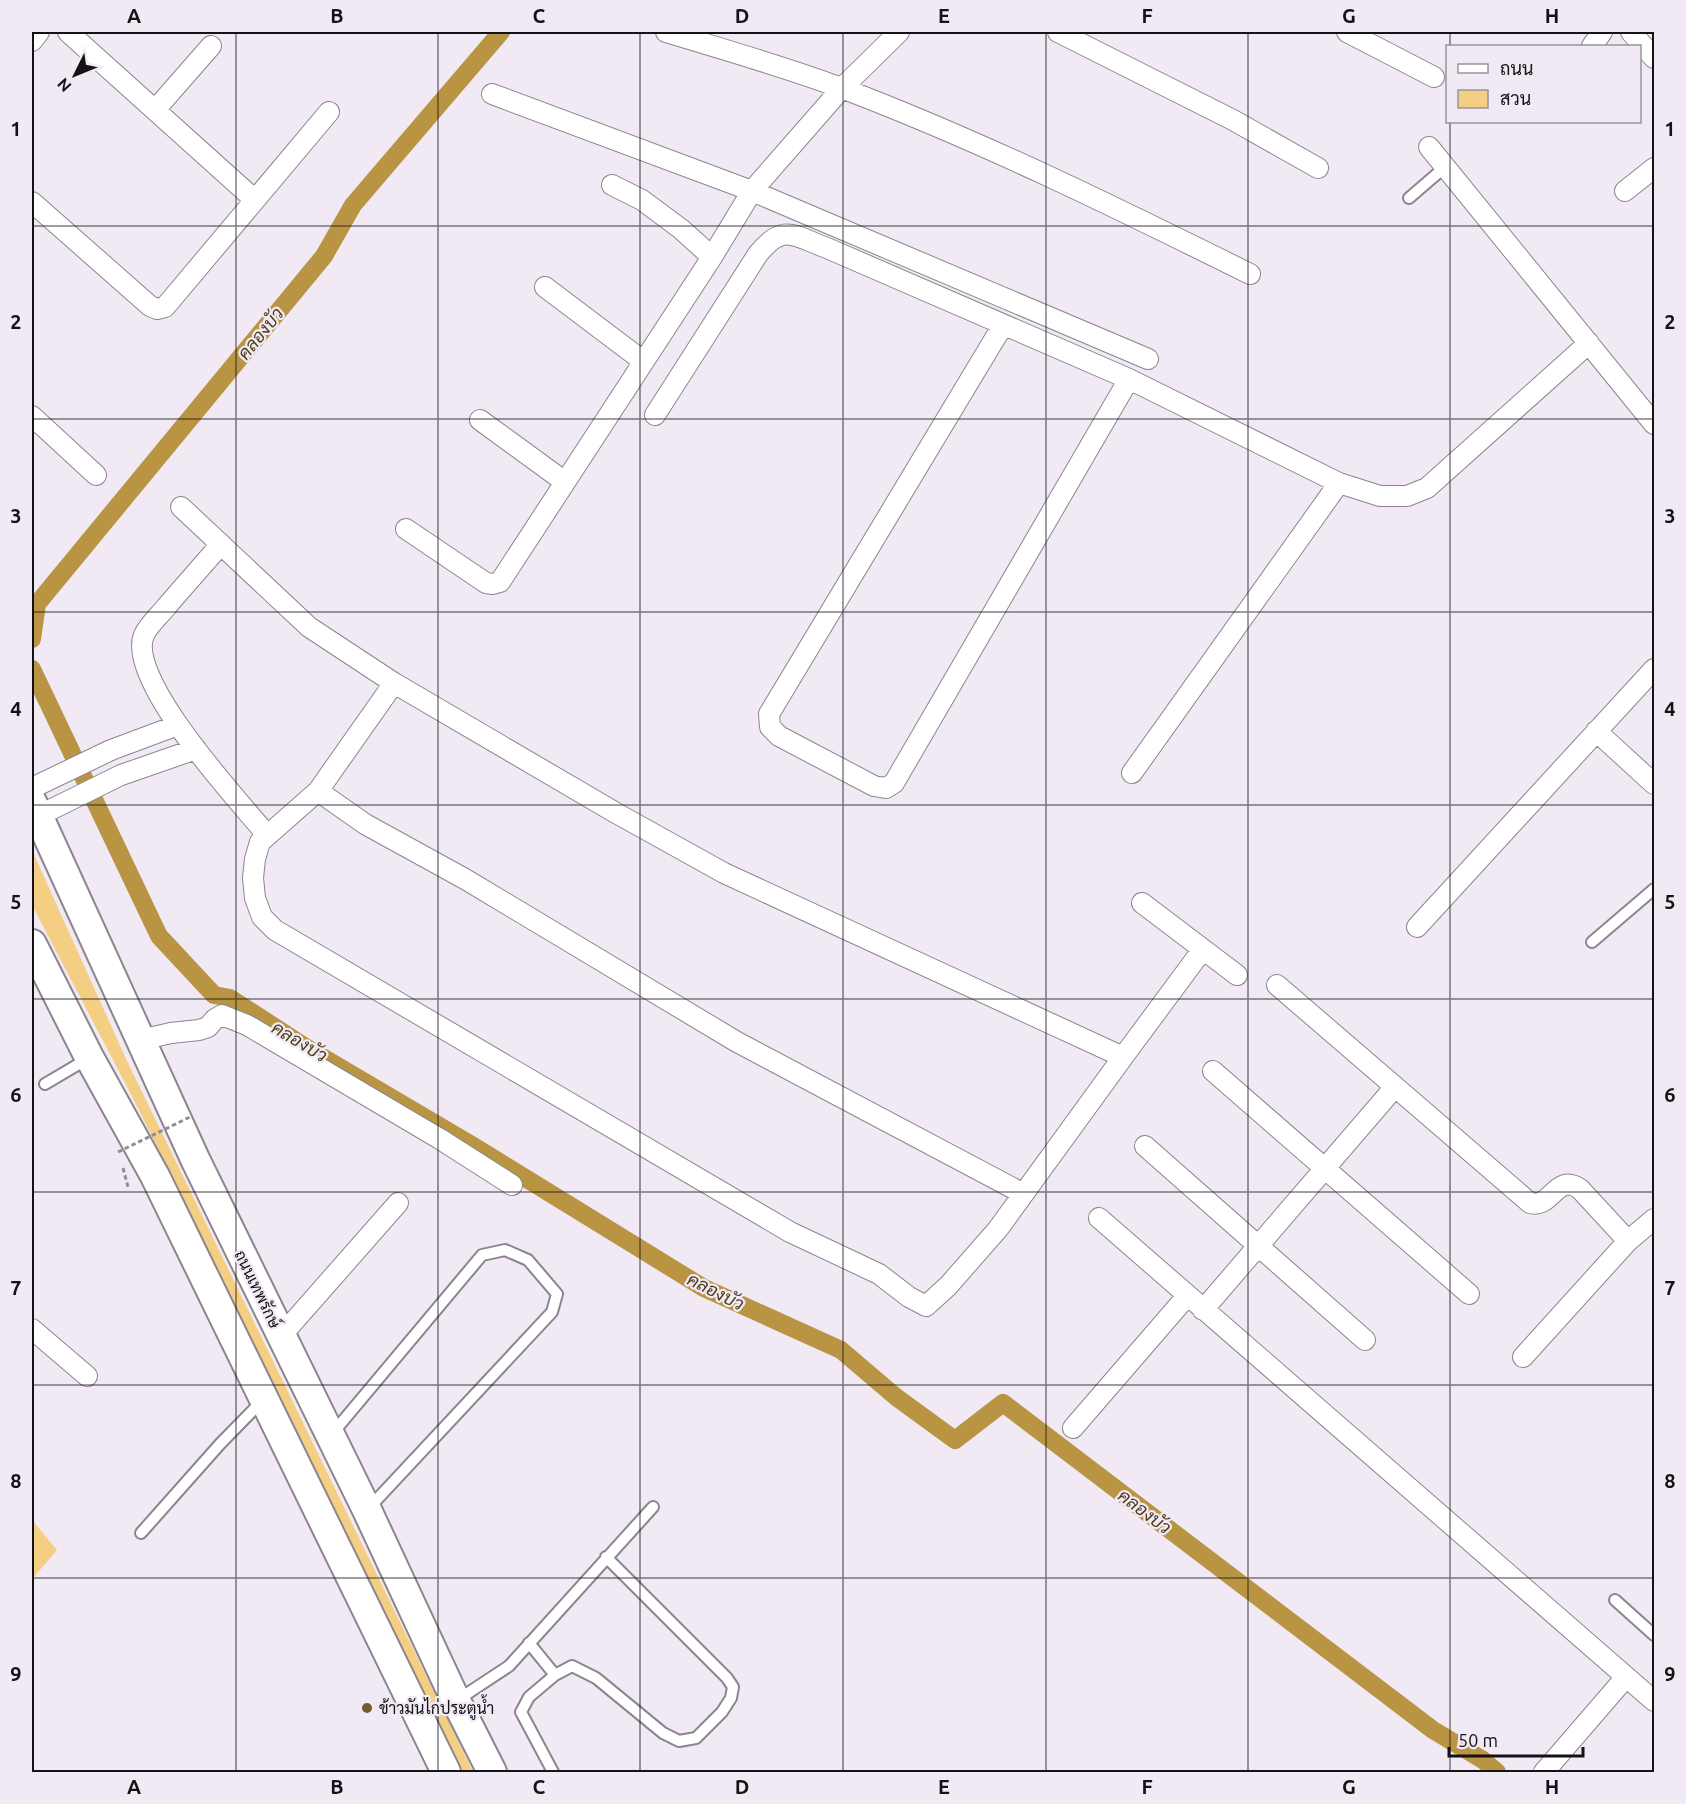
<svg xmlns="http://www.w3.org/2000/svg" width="1686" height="1804" font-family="Ubuntu,Sarabun,sans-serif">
  <rect width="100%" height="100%" fill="#f1eaf4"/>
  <path fill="#f4cf83" d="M 32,850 L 127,1061 L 473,1772 L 462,1772 L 137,1106 L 32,905 Z
    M 32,1520 L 57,1550 L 32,1579 Z"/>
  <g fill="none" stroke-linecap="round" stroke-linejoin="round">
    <path stroke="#b99443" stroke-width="18" d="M 32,639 L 37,604 L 324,256 L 353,205 L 501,32
      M 32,669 L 159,936 L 214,995 L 230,998 L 307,1048 L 475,1147 L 704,1288 L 841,1350 L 896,1397 L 955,1440 L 1003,1403 L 1433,1730 L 1483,1760 L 1497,1772"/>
    <g stroke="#8c858e" stroke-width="14">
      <path id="service" d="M 1409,198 L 1445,167
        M 1592,942 L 1654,889
        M 45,1084 L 89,1058
        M 332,1434 L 482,1255 L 505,1250 L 528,1260 L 557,1294 L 552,1312 L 368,1509
        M 141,1533 L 220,1444 L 263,1400
        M 1615,1600 L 1654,1635
        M 529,1643 L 555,1675 L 572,1666 L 596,1678 L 663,1733 L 679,1741 L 696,1738 L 722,1712 L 731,1698 L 733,1687 L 727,1678 L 606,1557
        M 456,1701 L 509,1666 L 653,1507
        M 553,1772 L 521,1712 L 529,1697 L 555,1675"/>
    </g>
    <g stroke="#8c858e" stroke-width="22">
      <path id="minor" d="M 68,32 L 255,200
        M 666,32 C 725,50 786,67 844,89 C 983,142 1117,208 1250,274
        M 1058,32 L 1233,120 L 1318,168
        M 1347,32 L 1434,77
        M 1631,32 L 1654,58
        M 32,41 L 39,32
        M 1592,46 L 1602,32
        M 492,94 L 752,191 L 1148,359
        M 155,110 L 211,46
        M 1429,147 L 1654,424
        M 612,185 L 642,200 L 681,229 L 712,257
        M 1625,191 L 1654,168
        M 32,202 L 150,306 L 157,309 L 165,307 L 329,112
        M 545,287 L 643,361
        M 1003,325 L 769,714 L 770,727 L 779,736 L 874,786 L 886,788 L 894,783 L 1129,379
        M 655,415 L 758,254 C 784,222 794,236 827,248 L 1129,379 L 1339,483 L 1380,496 L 1407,496 L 1427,488 L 1589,343
        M 32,416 L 96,475
        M 480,420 L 565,482
        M 181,507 L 309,627 L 394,683 L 616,813 L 724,873 L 1123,1057 L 998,1229 L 948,1286 L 926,1306 L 909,1297 L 879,1274 L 790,1232 L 275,930 L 262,917 L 255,898 L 253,878 L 255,859 L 260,842 L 318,791 L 394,683
        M 406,529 L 486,583 L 493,584 L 500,582 L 712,257 L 752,191 L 842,88 L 899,32
        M 221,544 C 203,565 185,585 167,606 C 160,615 149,624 144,635 C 125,679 239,801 267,835
        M 1596,731 L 1654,784
        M 1132,773 L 1339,483
        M 32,788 L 111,750 L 178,725
        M 318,791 L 365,824 L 465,879 L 737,1042 L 1022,1193
        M 38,816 L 121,775 L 196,749
        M 1142,903 L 1237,975
        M 1417,927 L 1654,669
        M 1277,985 L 1530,1203 C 1552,1209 1556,1172 1580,1189 L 1628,1241
        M 140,1040 L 171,1033 L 199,1030 L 208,1027 L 215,1019 L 222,1015 L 247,1025 L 440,1139 L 512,1185
        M 1123,1057 L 1203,949
        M 1213,1071 L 1469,1294
        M 1145,1146 L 1365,1340
        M 1099,1218 L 1654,1701
        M 1203,1310 L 1394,1088
        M 32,1329 L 87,1376
        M 281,1336 L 398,1203
        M 1523,1357 L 1628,1241 L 1654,1219
        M 1073,1428 L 1187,1296
        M 1544,1772 L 1626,1677"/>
    </g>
    <g stroke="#8c858e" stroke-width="32">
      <path id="secondary" d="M 32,802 L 195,1159 L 367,1510 L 456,1701 L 492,1772
        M 32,944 L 89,1057 L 155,1176 L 446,1772"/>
    </g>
    <path stroke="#928d94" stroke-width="3" stroke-dasharray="4.5 3" stroke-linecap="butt" d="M 123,1168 L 128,1187"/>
    <use href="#service" stroke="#fff" stroke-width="10"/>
    <use href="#minor" stroke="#fff" stroke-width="20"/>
    <use href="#secondary" stroke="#fff" stroke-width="28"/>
    <path stroke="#928d94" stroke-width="3" stroke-dasharray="4.5 3" stroke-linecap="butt" d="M 118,1152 L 190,1117"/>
  </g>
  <path fill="none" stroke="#141215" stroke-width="1.5" stroke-opacity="0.55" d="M 236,32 L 236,1772M 438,32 L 438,1772M 640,32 L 640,1772M 843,32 L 843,1772M 1046,32 L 1046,1772M 1248,32 L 1248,1772M 1450,32 L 1450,46M 1450,122 L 1450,1772M 32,226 L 1654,226M 32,419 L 1654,419M 32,612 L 1654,612M 32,805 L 1654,805M 32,999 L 1654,999M 32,1192 L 1654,1192M 32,1385 L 1654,1385M 32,1578 L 1654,1578"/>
  <circle fill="#735d2c" stroke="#f1eaf4" stroke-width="2" cx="367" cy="1708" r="6"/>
  <g text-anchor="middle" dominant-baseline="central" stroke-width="4.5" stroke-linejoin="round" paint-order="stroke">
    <g font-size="16" fill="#141215" stroke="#f1eaf4">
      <text transform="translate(258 1289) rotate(64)">ถนนเทพรักษ์</text>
    </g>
    <g font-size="16" fill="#141215" stroke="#f1eaf4" text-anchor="start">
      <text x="379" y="1708">ข้าวมันไก่ประตูน้ำ</text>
    </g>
    <g font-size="18" font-style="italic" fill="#4d3d1a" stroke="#f1eaf4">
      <text transform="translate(260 333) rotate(-51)">คลองบัว</text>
      <text transform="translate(300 1041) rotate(31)">คลองบัว</text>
      <text transform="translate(716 1291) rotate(27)">คลองบัว</text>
      <text transform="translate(1145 1511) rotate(37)">คลองบัว</text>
    </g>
  </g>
  <rect width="1686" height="1804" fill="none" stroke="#f1eaf4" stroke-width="66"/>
  <rect x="1446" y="45" width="195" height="78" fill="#f1eaf4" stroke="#99949b" stroke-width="1.5"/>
  <rect x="1458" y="64" width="30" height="9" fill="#ffffff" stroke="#99949b" stroke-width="1.5"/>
  <text x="1500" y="75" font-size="18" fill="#141215">ถนน</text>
  <rect x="1458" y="90" width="30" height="18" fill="#f4cf83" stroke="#99949b" stroke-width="1.5"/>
  <text x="1500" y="105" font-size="18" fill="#141215">สวน</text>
  <g transform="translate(75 75) rotate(227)" stroke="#f1eaf4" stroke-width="4.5" paint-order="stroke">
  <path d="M0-4.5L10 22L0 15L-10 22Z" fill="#141215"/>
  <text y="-9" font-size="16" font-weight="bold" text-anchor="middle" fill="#141215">N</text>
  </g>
  <path d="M1449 1747v9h134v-9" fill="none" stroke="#141215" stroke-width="3"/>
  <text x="1458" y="1747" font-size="18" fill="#141215" stroke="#f1eaf4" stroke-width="4.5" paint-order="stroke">50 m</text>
  <rect x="33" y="33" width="1620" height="1738" fill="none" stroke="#141215" stroke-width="2"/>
  <g font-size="20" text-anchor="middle" font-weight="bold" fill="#141215">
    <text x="134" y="23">A</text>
    <text x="337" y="23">B</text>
    <text x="539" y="23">C</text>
    <text x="742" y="23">D</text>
    <text x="944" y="23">E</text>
    <text x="1147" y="23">F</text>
    <text x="1349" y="23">G</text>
    <text x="1552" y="23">H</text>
    <text x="16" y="136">1</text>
    <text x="1670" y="136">1</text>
    <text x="16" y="329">2</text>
    <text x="1670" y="329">2</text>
    <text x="16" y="523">3</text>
    <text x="1670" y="523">3</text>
    <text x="16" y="716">4</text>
    <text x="1670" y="716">4</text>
    <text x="16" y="909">5</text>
    <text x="1670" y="909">5</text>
    <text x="16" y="1102">6</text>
    <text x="1670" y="1102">6</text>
    <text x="16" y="1295">7</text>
    <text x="1670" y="1295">7</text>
    <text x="16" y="1488">8</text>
    <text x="1670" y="1488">8</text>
    <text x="16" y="1681">9</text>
    <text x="1670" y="1681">9</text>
    <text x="134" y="1794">A</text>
    <text x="337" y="1794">B</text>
    <text x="539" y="1794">C</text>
    <text x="742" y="1794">D</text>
    <text x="944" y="1794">E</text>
    <text x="1147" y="1794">F</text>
    <text x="1349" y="1794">G</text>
    <text x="1552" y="1794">H</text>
  </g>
</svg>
